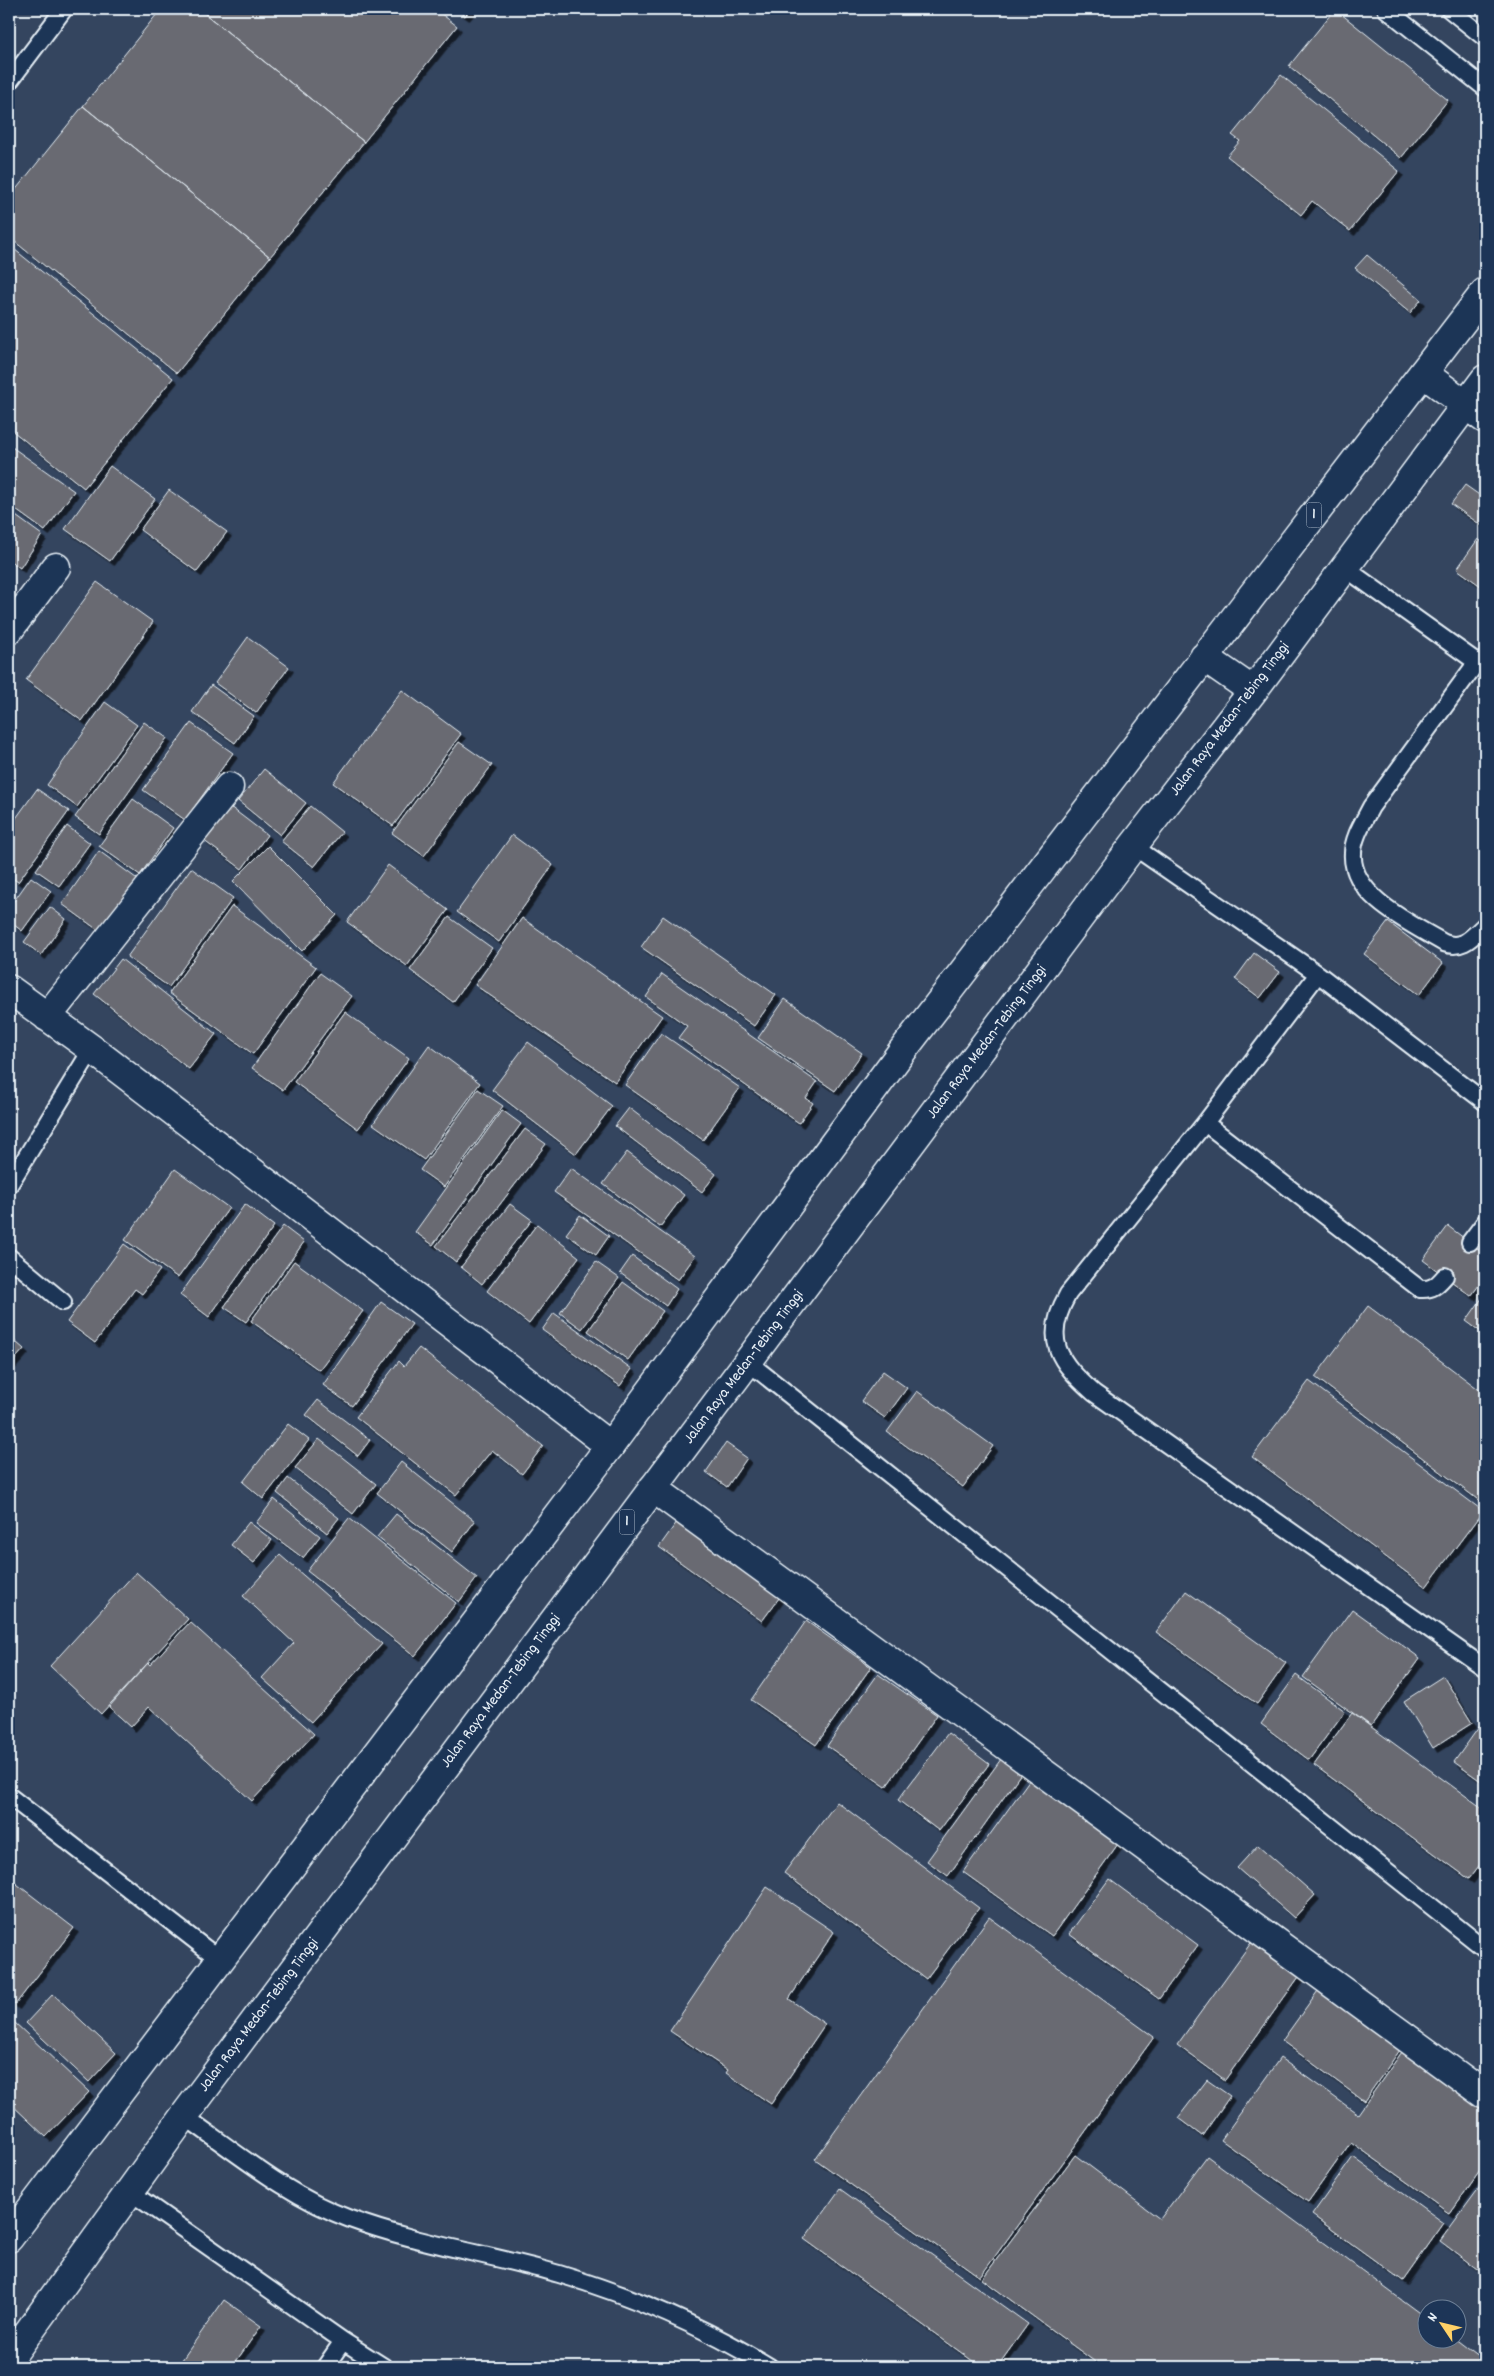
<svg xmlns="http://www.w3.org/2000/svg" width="1494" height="2376" font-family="Dekko,sans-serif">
  <defs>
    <filter id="shadow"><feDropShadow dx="4.5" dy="4.5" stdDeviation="0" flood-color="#0009"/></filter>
  </defs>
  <rect width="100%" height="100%" fill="#34455f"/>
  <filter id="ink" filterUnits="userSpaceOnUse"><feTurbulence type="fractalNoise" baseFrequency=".02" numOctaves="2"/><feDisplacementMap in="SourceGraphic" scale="10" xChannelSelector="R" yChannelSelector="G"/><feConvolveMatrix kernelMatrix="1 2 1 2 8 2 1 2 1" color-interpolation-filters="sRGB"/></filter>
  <g filter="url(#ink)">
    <path fill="#696b72" stroke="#e8f1f8" filter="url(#shadow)" d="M 161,9 L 199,9 L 364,142 L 270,257 L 83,106 Z
      M 199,9 L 435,9 L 457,26 L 364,142 Z
      M 455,9 L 471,9 L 465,16 Z
      M 1335,9 L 1448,100 L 1401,158 L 1289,66 Z
      M 1281,75 L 1399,171 L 1350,231 L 1312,201 L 1301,215 L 1227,156 L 1240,141 L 1232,135 Z
      M 83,106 L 270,257 L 177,373 L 9,237 L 9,198 Z
      M 9,245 L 173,378 L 84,488 L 9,428 Z
      M 1367,255 L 1421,300 L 1410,313 L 1355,268 Z
      M 9,445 L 74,491 L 45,531 L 9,505 Z
      M 110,466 L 155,499 L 110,561 L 65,529 Z
      M 1465,485 L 1485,499 L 1485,528 L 1451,504 Z
      M 169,490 L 227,532 L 197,572 L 140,530 Z
      M 9,511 L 42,535 L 20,568 L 9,560 Z
      M 1478,539 L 1485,544 L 1485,589 L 1457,569 Z
      M 97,582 L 153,622 L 82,721 L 26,680 Z
      M 248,637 L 289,667 L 256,713 L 215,683 Z
      M 211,685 L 254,716 L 235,743 L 192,712 Z
      M 402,690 L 461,734 L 393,826 L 333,783 Z
      M 105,702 L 137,725 L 77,807 L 47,785 Z
      M 144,722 L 167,738 L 99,834 L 75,817 Z
      M 191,723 L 233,753 L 185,820 L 143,790 Z
      M 459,742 L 492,765 L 424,856 L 392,833 Z
      M 264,769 L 306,803 L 280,835 L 238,801 Z
      M 37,789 L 69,811 L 18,882 L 9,876 L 9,828 Z
      M 133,799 L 173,828 L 140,875 L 99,846 Z
      M 229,806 L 267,835 L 242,869 L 203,840 Z
      M 310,806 L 342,832 L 314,867 L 281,841 Z
      M 67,826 L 90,843 L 59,886 L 36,870 Z
      M 512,835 L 553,865 L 499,942 L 457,912 Z
      M 268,846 L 337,915 L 302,951 L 233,881 Z
      M 99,851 L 140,881 L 102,933 L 62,904 Z
      M 388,865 L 448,910 L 407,966 L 347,922 Z
      M 191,868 L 233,898 L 169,987 L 127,957 Z
      M 31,877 L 51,891 L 22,931 L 9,921 L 9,908 Z
      M 232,906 L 316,967 L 253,1054 L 169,993 Z
      M 50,907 L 66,919 L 41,955 L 24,942 Z
      M 663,916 L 776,995 L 754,1026 L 641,947 Z
      M 449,917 L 492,948 L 453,1002 L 410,970 Z
      M 522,918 L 662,1016 L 615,1082 L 475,985 Z
      M 1388,922 L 1443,963 L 1419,995 L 1364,954 Z
      M 1254,953 L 1280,972 L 1260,998 L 1235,979 Z
      M 121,959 L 216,1034 L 189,1069 L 94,994 Z
      M 320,973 L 352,996 L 283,1090 L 252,1068 Z
      M 662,974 L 817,1082 L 806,1098 L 813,1103 L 799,1123 L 678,1038 L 687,1026 L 646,997 Z
      M 785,999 L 862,1053 L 835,1091 L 758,1038 Z
      M 345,1012 L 409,1058 L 358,1129 L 294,1082 Z
      M 661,1033 L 740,1088 L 703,1140 L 625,1085 Z
      M 528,1042 L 612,1106 L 576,1154 L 492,1090 Z
      M 429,1045 L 480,1083 L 424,1160 L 373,1124 Z
      M 478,1089 L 503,1106 L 444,1187 L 420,1170 Z
      M 629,1108 L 716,1174 L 702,1192 L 615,1126 Z
      M 502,1110 L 521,1124 L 433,1245 L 415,1232 Z
      M 525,1129 L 546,1144 L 456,1262 L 436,1246 Z
      M 627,1152 L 684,1195 L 660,1227 L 603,1184 Z
      M 571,1168 L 695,1256 L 678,1280 L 554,1192 Z
      M 175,1169 L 229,1208 L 178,1278 L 125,1240 Z
      M 245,1204 L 274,1226 L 209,1317 L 180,1295 Z
      M 510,1204 L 532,1220 L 482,1284 L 461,1267 Z
      M 580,1215 L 609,1236 L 596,1255 L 566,1234 Z
      M 537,1224 L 579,1257 L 529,1324 L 487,1291 Z
      M 283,1226 L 304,1242 L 246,1322 L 224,1307 Z
      M 1448,1226 L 1485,1254 L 1485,1277 L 1471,1296 L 1423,1260 Z
      M 124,1244 L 160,1270 L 142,1294 L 135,1289 L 95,1343 L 67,1322 Z
      M 632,1256 L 677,1289 L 666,1306 L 620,1273 Z
      M 294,1261 L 363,1311 L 319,1370 L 251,1321 Z
      M 596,1262 L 619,1278 L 582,1329 L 560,1313 Z
      M 623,1282 L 663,1311 L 628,1360 L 588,1331 Z
      M 1485,1294 L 1485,1335 L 1466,1321 Z
      M 381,1302 L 412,1324 L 352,1406 L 323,1385 Z
      M 1368,1306 L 1485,1394 L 1485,1505 L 1315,1377 Z
      M 554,1313 L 632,1369 L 620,1386 L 542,1330 Z
      M 9,1336 L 24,1349 L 9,1366 Z
      M 419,1348 L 543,1446 L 522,1474 L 492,1450 L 456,1495 L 356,1417 L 399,1361 L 404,1366 Z
      M 883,1371 L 907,1388 L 885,1418 L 861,1401 Z
      M 1309,1381 L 1483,1511 L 1426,1587 L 1252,1457 Z
      M 917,1391 L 993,1446 L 963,1487 L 887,1432 Z
      M 318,1400 L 370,1440 L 358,1456 L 306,1415 Z
      M 288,1424 L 309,1440 L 263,1499 L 243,1482 Z
      M 319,1439 L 376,1484 L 353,1514 L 295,1468 Z
      M 726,1443 L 747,1458 L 727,1487 L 706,1472 Z
      M 401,1462 L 475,1521 L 452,1552 L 377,1493 Z
      M 288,1478 L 339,1518 L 327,1533 L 277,1493 Z
      M 274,1499 L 320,1536 L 303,1558 L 256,1523 Z
      M 396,1514 L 477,1578 L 459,1602 L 377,1537 Z
      M 682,1515 L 785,1590 L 762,1621 L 659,1547 Z
      M 349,1518 L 456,1603 L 415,1656 L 307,1571 Z
      M 249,1522 L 272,1540 L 254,1563 L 231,1545 Z
      M 280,1555 L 382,1644 L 311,1722 L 262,1678 L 294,1643 L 243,1596 Z
      M 136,1572 L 188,1619 L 101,1714 L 50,1666 Z
      M 1186,1591 L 1286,1663 L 1257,1704 L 1156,1632 Z
      M 1352,1609 L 1420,1658 L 1371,1726 L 1303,1677 Z
      M 806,1621 L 871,1667 L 816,1745 L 751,1700 Z
      M 190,1622 L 314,1734 L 252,1801 L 149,1707 L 131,1727 L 109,1707 L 148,1663 L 150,1665 Z
      M 878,1674 L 937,1715 L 886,1787 L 827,1746 Z
      M 1296,1675 L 1345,1711 L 1309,1760 L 1261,1724 Z
      M 1443,1676 L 1472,1723 L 1433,1748 L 1404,1701 Z
      M 1352,1713 L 1485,1810 L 1485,1858 L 1469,1879 L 1314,1765 Z
      M 1479,1727 L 1485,1731 L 1485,1784 L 1454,1762 Z
      M 948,1733 L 989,1764 L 939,1831 L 898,1800 Z
      M 1004,1755 L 1024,1769 L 948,1876 L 927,1861 Z
      M 1035,1772 L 1123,1837 L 1052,1936 L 963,1872 Z
      M 837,1802 L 979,1908 L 926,1979 L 784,1873 Z
      M 1258,1845 L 1315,1895 L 1294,1918 L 1237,1868 Z
      M 9,1878 L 74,1928 L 15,2005 L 9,2000 Z
      M 1109,1879 L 1198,1945 L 1159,1999 L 1069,1934 Z
      M 767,1887 L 834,1932 L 789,1999 L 825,2024 L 771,2104 L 726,2073 L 728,2070 L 670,2031 Z
      M 989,1917 L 1154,2037 L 980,2277 L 815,2159 Z
      M 1253,1940 L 1301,1974 L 1225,2080 L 1177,2045 Z
      M 1325,1981 L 1407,2040 L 1364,2101 L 1282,2041 Z
      M 53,1994 L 116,2053 L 89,2082 L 26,2023 Z
      M 14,2022 L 89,2092 L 46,2137 L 9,2102 L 9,2028 Z
      M 1409,2042 L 1485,2097 L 1485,2164 L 1450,2213 L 1351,2142 L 1308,2202 L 1221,2140 L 1280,2058 L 1358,2114 Z
      M 1207,2080 L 1230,2096 L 1202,2136 L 1178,2118 Z
      M 1075,2155 L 1160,2219 L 1207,2156 L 1426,2318 L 1426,2338 L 1455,2338 L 1485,2361 L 1485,2367 L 1102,2367 L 982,2279 Z
      M 1353,2157 L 1444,2223 L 1403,2281 L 1312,2215 Z
      M 1485,2180 L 1485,2275 L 1440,2241 Z
      M 840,2189 L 1028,2324 L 997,2367 L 981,2367 L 804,2239 Z
      M 224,2300 L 261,2326 L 232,2367 L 177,2367 Z"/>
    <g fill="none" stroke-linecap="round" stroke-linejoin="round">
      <g stroke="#e8f1f8" stroke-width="20">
        <path id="lane" d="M 1386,9 L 1485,88
          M 1449,9 L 1485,38
          M 9,82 L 64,9
          M 1345,568 L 1485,668
          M 1477,662 L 1371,807 C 1364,821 1353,837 1353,853 C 1350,896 1412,924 1444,943 C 1463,950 1472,937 1485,925
          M 1133,846 L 1318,974 L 1485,1102
          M 1318,974 L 1205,1123 L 1068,1294 C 1042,1340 1059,1362 1094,1393 L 1485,1668
          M 1205,1123 L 1420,1289 C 1433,1290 1437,1285 1445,1276
          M 9,1185 L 92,1049
          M 1470,1242 L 1485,1222
          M 9,1257 L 63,1302
          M 748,1362 L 1485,1949
          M 9,1796 L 219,1959
          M 184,2116 C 237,2153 289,2197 350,2219 C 418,2244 490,2254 559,2274 C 633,2296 704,2327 770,2367
          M 129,2191 L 343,2341 L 384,2367
          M 325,2367 L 343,2341"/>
      </g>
      <g stroke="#e8f1f8" stroke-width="31">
        <path id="street" d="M 1423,373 L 1485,419
          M 9,630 L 56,567
          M 9,989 L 92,1049 L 610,1446
          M 47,1017 L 229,787
          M 653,1488 L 1485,2095"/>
      </g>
      <g stroke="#e8f1f8" stroke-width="31">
        <path id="highway" d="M 1204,657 L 1253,691
          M 9,2238 L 610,1446 L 903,1050 L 1485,292
          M 9,2359 L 184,2116 L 1133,846 L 1253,691 L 1485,379"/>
      </g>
      <use href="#lane" stroke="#1d3557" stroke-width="16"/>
      <use href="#street" stroke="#1d3557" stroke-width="28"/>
      <use href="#highway" stroke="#1d3557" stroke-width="28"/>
    </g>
  </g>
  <g text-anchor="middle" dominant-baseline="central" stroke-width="5" stroke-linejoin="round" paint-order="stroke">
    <g fill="#1d3557" stroke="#abb9c8" stroke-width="1">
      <rect x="1306.5" y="502.5" width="15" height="25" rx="4"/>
      <rect x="619.5" y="1509.5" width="15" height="25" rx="4"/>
    </g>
    <g font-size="15" font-weight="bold" fill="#e8f1f8">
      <text x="1314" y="515">1</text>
      <text x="627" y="1522">1</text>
    </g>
    <g font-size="16" fill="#e8f1f8" stroke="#1d3557">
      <text transform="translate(1230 719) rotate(-53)">Jalan Raya Medan-Tebing Tinggi</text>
      <text transform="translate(987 1042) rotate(-53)">Jalan Raya Medan-Tebing Tinggi</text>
      <text transform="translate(744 1367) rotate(-53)">Jalan Raya Medan-Tebing Tinggi</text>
      <text transform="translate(501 1691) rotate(-53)">Jalan Raya Medan-Tebing Tinggi</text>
      <text transform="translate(259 2015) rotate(-53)">Jalan Raya Medan-Tebing Tinggi</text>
    </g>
  </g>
  <rect width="1494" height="2376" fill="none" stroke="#1d3557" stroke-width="30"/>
  <rect x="15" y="15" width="1464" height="2346" fill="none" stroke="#e8f1f8" stroke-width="2" filter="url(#ink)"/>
  <g transform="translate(1442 2324) rotate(305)"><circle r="24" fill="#1d3557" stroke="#6e8097"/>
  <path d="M0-4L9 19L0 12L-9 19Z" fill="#ffd166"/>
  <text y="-8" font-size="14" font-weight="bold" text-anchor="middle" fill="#e8f1f8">N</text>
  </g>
</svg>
